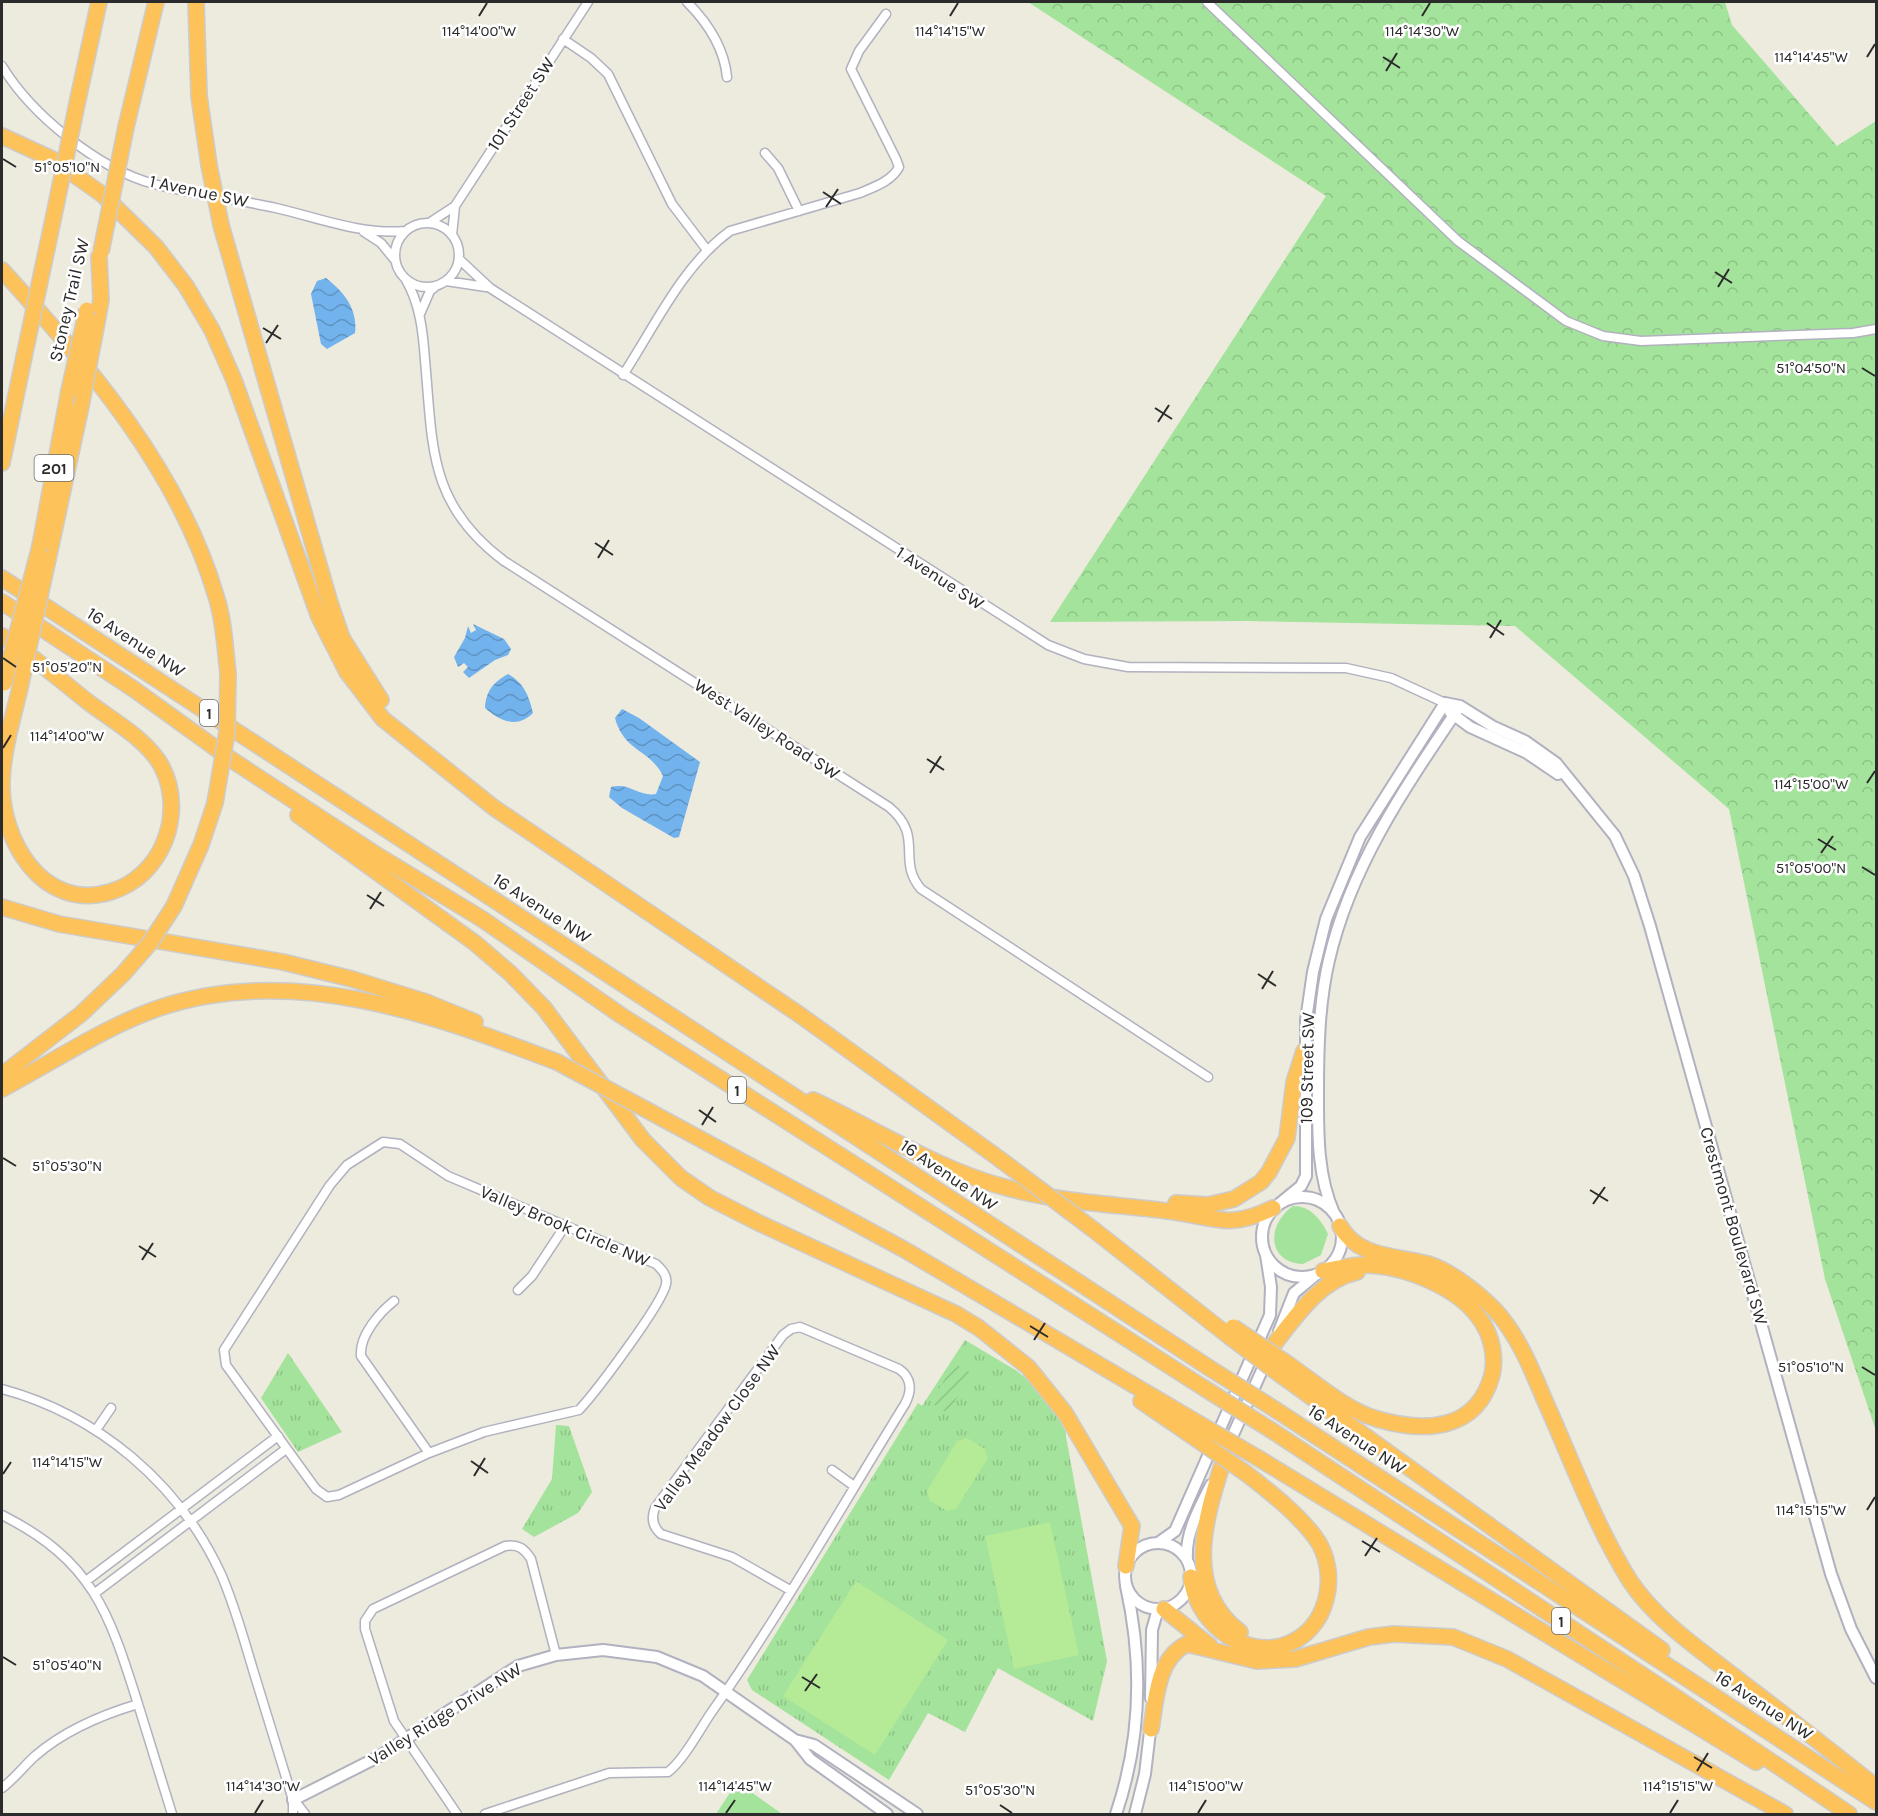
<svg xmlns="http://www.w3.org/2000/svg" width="1878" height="1816" font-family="Karla,sans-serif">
  <defs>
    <pattern id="forest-crowns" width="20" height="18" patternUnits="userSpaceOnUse" patternTransform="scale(1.5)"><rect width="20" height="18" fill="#a4e39b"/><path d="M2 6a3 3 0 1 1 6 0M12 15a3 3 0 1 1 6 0" fill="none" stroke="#8dc386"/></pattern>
    <pattern id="park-tufts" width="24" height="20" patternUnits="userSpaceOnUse" patternTransform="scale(1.5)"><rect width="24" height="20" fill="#a4e39b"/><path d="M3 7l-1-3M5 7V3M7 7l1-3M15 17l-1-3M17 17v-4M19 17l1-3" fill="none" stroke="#8dc386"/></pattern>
    <pattern id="garden-furrows" width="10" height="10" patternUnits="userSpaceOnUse" patternTransform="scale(1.5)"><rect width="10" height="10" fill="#a4e39b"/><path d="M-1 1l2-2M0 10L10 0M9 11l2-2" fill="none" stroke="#8dc386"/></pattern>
    <pattern id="water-waves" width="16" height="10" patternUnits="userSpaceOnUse" patternTransform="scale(1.5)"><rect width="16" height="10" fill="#72b3ee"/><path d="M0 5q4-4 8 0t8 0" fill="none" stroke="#5e92c1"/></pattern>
  </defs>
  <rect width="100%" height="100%" fill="#edeade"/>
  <path fill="#a4e39b" d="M 1293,1206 C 1309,1205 1322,1220 1328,1234 L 1321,1255 L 1303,1264 C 1266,1262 1267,1224 1293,1206 Z
    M 737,1782 L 782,1814 L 716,1814 Z"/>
  <path fill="url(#forest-crowns)" d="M 1028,2 L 1725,2 L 1732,25 L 1837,146 L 1876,121 L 1876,1431 L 1825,1279 L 1729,809 L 1515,626 L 1248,621 L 1050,622 L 1326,196 Z"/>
  <path fill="url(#park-tufts)" d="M 965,1340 L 1017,1371 L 1048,1397 L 1065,1431 L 1107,1661 L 1093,1721 L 998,1668 L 965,1732 L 928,1713 L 889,1780 L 752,1690 L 747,1680 L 918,1403 L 922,1406 Z
    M 288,1353 L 342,1432 L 298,1452 L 261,1398 Z
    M 556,1425 L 569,1426 L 592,1492 L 578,1513 L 534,1537 L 522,1529 L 552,1479 Z"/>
  <path fill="url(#garden-furrows)" d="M 954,1363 L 971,1373 L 948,1413 L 931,1403 Z"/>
  <path fill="#b5ea97" d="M 967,1438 L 985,1449 L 988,1458 L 956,1509 L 947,1511 L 930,1501 L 927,1491 L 957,1441 Z
    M 1050,1522 L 1079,1655 L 1014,1669 L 985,1536 Z
    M 856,1581 L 948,1640 L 875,1755 L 783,1696 Z"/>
  <path fill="url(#water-waves)" d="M 326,278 C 344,292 358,309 355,333 L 327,349 L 321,344 L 311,294 L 317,281 Z
    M 473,624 L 504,639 L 511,649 L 508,655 L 495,660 L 469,678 L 463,672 L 468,667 L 464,663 L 458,667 L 454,657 L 465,638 L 468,626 L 471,633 L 476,630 Z
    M 508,674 C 524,683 529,696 533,713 C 517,729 500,721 485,708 C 486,690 494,682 508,674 Z
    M 622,709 L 639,718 L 700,762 L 679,837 L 674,838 L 622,808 L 609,797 L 611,787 C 630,782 638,797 656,794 L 663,776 C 650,749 624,752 615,718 Z"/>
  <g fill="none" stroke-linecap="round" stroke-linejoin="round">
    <g stroke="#b1b1bf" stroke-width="11">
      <path id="minor" d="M 687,2 C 708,23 724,47 727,77
        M 1207,2 L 1458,241 L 1566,321 L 1603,336 L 1641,341 L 1853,333 L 1876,329
        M 563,39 L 591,58 L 608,74 L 672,204 L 707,250
        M 2,66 C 31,114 98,169 154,184 C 194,195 236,199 276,208 C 319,218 361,235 405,231
        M 765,153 L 778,168 L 799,211
        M 429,223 L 455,206 L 588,2
        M395 255a32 32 0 1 1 64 0a32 32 0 1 1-64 0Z
        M 364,232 L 381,243 L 394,259
        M 452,235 L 455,206
        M 459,259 L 490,288 L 1048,645 L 1084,659 L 1128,667 L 1346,668 L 1391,678 L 1445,703
        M 406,280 C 420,304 423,332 425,360 C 433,447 428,504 504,561 L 889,807 C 925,837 896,860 921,889 L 1208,1077
        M 446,281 L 486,287
        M 420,314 L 430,291 L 435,287
        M 623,375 C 655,326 682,266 730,231 L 860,193 C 874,187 892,181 899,167 L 896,159 L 851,69 L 859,51 L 886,14
        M 383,1142 L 400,1144 L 448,1176 L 656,1264 C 661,1269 668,1275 666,1284 C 663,1303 595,1393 579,1410 L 484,1432 L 429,1453 L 339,1495 L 327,1497 L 316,1489 L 226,1365 L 224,1350 L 330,1185 L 347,1165 Z
        M 518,1290 L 532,1276 L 565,1226
        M 394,1301 C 379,1313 359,1336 361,1356 L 429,1453
        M 2,1389 C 98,1415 179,1483 221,1574 C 235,1606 244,1640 254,1673 C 267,1715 280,1758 293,1800 L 293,1814
        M 96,1430 L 111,1408
        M 832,1470 L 854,1486
        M 2,1515 C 93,1561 109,1612 138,1704 C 101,1715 65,1730 35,1756 C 24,1766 14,1779 2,1788
        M 86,1581 L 278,1436
        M 95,1593 L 286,1449
        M 138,1704 L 172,1814
        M 294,1800 L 305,1814
        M 457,1814 L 394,1721 L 365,1629 L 365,1621 L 373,1609 L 505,1546 C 518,1544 524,1548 531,1559 L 556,1655
        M 485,1814 L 609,1773 L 668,1772 C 683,1761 700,1729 711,1713 C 781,1614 841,1507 905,1404 C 912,1391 912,1378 899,1369 L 800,1327 L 791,1329 L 783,1335 L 655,1508 C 651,1518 653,1527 661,1534 L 732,1557 L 790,1590"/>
    </g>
    <g stroke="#b1b1bf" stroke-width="14">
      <path id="tertiary" d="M 1445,703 L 1460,706 L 1492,726 L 1525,741 L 1556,763 L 1615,836 L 1634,876 L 1650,926 L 1831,1574 L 1851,1629 L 1876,1678
        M 1450,712 L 1470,727 L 1527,753 L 1558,774
        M1262 1237a40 40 0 1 1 80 0a40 40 0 1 1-80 0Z
        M 1279,1204 L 1301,1186 L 1306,1176 L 1306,1020 L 1313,972 L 1326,919 L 1360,837 L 1445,703
        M 1334,1213 C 1317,1175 1318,1132 1318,1091 C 1318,1048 1319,1003 1329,960 C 1351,865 1406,786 1460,706
        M 1279,1331 L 1294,1293 L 1317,1274
        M 1228,1446 L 1267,1359
        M1125 1576a33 33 0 1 1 66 0a33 33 0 1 1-66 0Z
        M 1158,1543 L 1175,1531 L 1270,1315 L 1271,1287 L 1266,1255
        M 1187,1560 C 1185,1533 1199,1509 1211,1485
        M 1151,1698 L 1152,1630 L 1158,1609
        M 795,1740 L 814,1745 L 917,1814
        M 293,1800 L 378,1757 L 518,1666 L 556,1655 L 603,1650 L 657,1657 L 703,1676 L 795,1740 L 810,1759 L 887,1814
        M 1116,1814 C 1141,1740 1143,1662 1126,1586
        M 1135,1814 L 1145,1774 L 1151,1723"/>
    </g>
    <g stroke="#ccc" stroke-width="18">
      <path id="motorway" d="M 196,2 L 199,96 L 209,165
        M 78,99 L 99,2
        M 126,127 L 156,2
        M 2,136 L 52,159 L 103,195 L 156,247 L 186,286 L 212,330 L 234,380 L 319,617 L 347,672 L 383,719 L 493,807 L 800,1015 L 1001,1160
        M 221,225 L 330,603 L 342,638 L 381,700
        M 47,248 L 54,215
        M 2,270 C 88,365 179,470 216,596 C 224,620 225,648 228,673
        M 97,322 L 101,300 L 99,257
        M 2,463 L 24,357
        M 40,546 L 69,391
        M 48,559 L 81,406
        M 2,578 L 1211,1369
        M 2,602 L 135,690 L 232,760 L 380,857 L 482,919 L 619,1014 L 1204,1388
        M 2,636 C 32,655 59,679 88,702 C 112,720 148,740 162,767 C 186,814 162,877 110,892 C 42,912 0,839 2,781 C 3,751 12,721 19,692
        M 298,815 L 475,943 L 511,974 L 544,1008 L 643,1140 L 681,1178 L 710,1198 L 759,1223 L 956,1314 L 979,1328 L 1028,1367 L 1065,1413 L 1132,1526 L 1126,1566
        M 174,906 L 201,845 L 215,803
        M 2,907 L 59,924 L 283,962 L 352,979 L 426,1002 L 475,1022
        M 2,1075 L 81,1014 L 123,974
        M 2,1089 C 53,1062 104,1027 159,1008 C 294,963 431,1014 557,1062
        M 813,1100 C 875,1129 937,1169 1004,1187 C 1057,1202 1113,1204 1167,1211 C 1214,1216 1226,1231 1273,1208
        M 645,1109 L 905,1250 L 1191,1419
        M 1176,1203 L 1208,1205 L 1234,1199 L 1261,1182 L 1269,1172 L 1287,1138 L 1294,1082 L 1304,1051
        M 1340,1226 C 1359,1259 1396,1255 1428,1264 C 1451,1271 1478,1293 1495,1310 C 1518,1335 1532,1370 1545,1401 C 1572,1461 1595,1525 1630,1581 C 1658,1623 1705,1653 1744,1684 C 1789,1718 1832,1752 1876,1787
        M 1094,1230 L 1230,1337
        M 1272,1347 C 1294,1319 1319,1280 1357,1272
        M 1288,1364 C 1315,1383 1346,1410 1377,1419 C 1425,1433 1477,1431 1492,1375 C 1496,1358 1492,1337 1482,1322 C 1460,1287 1403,1265 1363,1265 C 1349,1265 1336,1269 1323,1271
        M 1282,1376 L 1662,1650
        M 1141,1401 L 1185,1431
        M 1276,1410 L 1876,1802
        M 1271,1430 L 1665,1690 L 1849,1814
        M 1228,1446 C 1209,1508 1178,1585 1240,1632
        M 1258,1458 L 1756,1762
        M 1191,1577 C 1195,1619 1238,1657 1282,1646 C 1329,1633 1341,1572 1315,1537 C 1296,1512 1271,1493 1247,1474
        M 1164,1609 L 1210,1646
        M 1151,1729 C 1156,1700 1157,1658 1187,1644 L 1257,1661 L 1295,1659 L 1369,1637 L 1394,1634 L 1453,1637 L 1507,1659 L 1785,1814"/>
    </g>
    <use href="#minor" stroke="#fff" stroke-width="8"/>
    <use href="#tertiary" stroke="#fff" stroke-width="10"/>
    <use href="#motorway" stroke="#fdc259" stroke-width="15"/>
    <g stroke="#ccc" stroke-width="18" stroke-linecap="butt">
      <path id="motorway-bridge" d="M 209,165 L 221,225
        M 54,215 L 78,99
        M 101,252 L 126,127
        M 24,357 L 47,248
        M 69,391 L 87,310
        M 81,406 L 97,322
        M 4,683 L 40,546
        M 19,692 L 48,559
        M 215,803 L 227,732 L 228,673
        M 123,974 L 150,943 L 174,906
        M 557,1062 L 645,1109
        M 1001,1160 L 1094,1230
        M 1233,1327 L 1288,1364
        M 1230,1337 L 1282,1376
        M 1211,1369 L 1276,1410
        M 1204,1388 L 1271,1430
        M 1191,1419 L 1258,1458
        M 1185,1431 L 1247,1474"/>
    </g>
    <use href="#motorway-bridge" stroke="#fdc259" stroke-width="15"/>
  </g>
  <path fill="none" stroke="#2b2b2b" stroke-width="2" d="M 479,16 L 487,3M 950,16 L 958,3M 1422,16 L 1430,3M 1383,57 L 1400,68M 1867,57 L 1875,44M 1386,71 L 1397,53M 3,159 L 16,167M 823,192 L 841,204M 826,207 L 838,189M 1715,272 L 1732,283M 1718,287 L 1729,269M 263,328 L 281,339M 266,343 L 278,325M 1862,368 L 1875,376M 1155,408 L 1172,419M 1158,422 L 1169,405M 595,543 L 613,555M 598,558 L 609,540M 1487,623 L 1504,635M 1490,638 L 1501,620M 3,658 L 16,667M 3,748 L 11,735M 927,759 L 944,770M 930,773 L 941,756M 1867,783 L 1875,771M 1818,839 L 1836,850M 1821,853 L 1833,836M 1862,867 L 1875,875M 367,895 L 384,906M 370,909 L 381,892M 1258,974 L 1276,986M 1262,989 L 1273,971M 699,1110 L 716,1122M 702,1125 L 713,1107M 3,1158 L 16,1166M 1590,1190 L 1608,1201M 1593,1204 L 1605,1187M 139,1246 L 156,1257M 142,1260 L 153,1243M 1030,1326 L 1048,1337M 1034,1340 L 1045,1323M 1862,1367 L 1875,1375M 471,1461 L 488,1473M 3,1474 L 11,1462M 474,1476 L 485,1458M 1867,1510 L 1875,1497M 1362,1541 L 1380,1552M 1365,1556 L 1377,1538M 3,1657 L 16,1665M 802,1677 L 820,1688M 805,1691 L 817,1674M 1694,1757 L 1712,1768M 1697,1771 L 1708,1753M 1000,1805 L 1012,1813M 255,1813 L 263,1800M 726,1813 L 735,1800M 1198,1813 L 1206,1800M 1670,1813 L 1678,1800"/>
  <g text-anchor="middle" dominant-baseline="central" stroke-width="5" stroke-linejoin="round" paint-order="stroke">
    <g fill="#fff" stroke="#6b6b6b" stroke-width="1.5">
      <rect x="34.5" y="455" width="39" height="26" rx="4.5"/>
      <rect x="200" y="700" width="18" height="26" rx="4.5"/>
      <rect x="728" y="1077" width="18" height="26" rx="4.5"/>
      <rect x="1552" y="1608" width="18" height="26" rx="4.5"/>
    </g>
    <g font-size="16" font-weight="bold" fill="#2b2b2b">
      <text x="54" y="468">201</text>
      <text x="209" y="713">1</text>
      <text x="737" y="1090">1</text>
      <text x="1561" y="1621">1</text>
    </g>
    <g font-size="18" fill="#2b2b2b" stroke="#fff">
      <text transform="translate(521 104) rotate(-57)">101 Street SW</text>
      <text transform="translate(199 191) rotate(12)">1 Avenue SW</text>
      <text transform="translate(69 300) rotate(-77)">Stoney Trail SW</text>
      <text transform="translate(940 578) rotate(33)">1 Avenue SW</text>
      <text transform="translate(136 642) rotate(33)">16 Avenue NW</text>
      <text transform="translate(767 729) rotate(33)">West Valley Road SW</text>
      <text transform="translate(542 908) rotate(33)">16 Avenue NW</text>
      <text transform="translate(1307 1068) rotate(-89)">109 Street SW</text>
      <text transform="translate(949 1175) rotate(34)">16 Avenue NW</text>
      <text transform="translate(565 1226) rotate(23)">Valley Brook Circle NW</text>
      <text transform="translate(1734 1226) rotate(74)">Crestmont Boulevard SW</text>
      <text transform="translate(717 1428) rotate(-54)">Valley Meadow Close NW</text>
      <text transform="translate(1357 1439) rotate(33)">16 Avenue NW</text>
      <text transform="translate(1764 1705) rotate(33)">16 Avenue NW</text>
      <text transform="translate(445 1714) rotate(-32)">Valley Ridge Drive NW</text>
    </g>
  </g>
  <g font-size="15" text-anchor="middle" fill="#2b2b2b" stroke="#fff" stroke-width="5" stroke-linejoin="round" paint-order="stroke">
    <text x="479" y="36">114°14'00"W</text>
    <text x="950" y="36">114°14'15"W</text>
    <text x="1422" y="36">114°14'30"W</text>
    <text x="1811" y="62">114°14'45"W</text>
    <text x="67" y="172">51°05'10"N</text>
    <text x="1811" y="373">51°04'50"N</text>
    <text x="67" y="672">51°05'20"N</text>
    <text x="67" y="741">114°14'00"W</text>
    <text x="1811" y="789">114°15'00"W</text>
    <text x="1811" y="873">51°05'00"N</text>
    <text x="67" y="1171">51°05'30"N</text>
    <text x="1811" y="1372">51°05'10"N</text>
    <text x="67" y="1467">114°14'15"W</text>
    <text x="1811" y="1515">114°15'15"W</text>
    <text x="67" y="1670">51°05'40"N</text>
    <text x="263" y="1791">114°14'30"W</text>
    <text x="735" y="1791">114°14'45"W</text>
    <text x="1206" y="1791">114°15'00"W</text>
    <text x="1678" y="1791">114°15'15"W</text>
    <text x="1000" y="1795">51°05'30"N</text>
  </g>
  <rect width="1878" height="1816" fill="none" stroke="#2b2b2b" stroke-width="6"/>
</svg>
